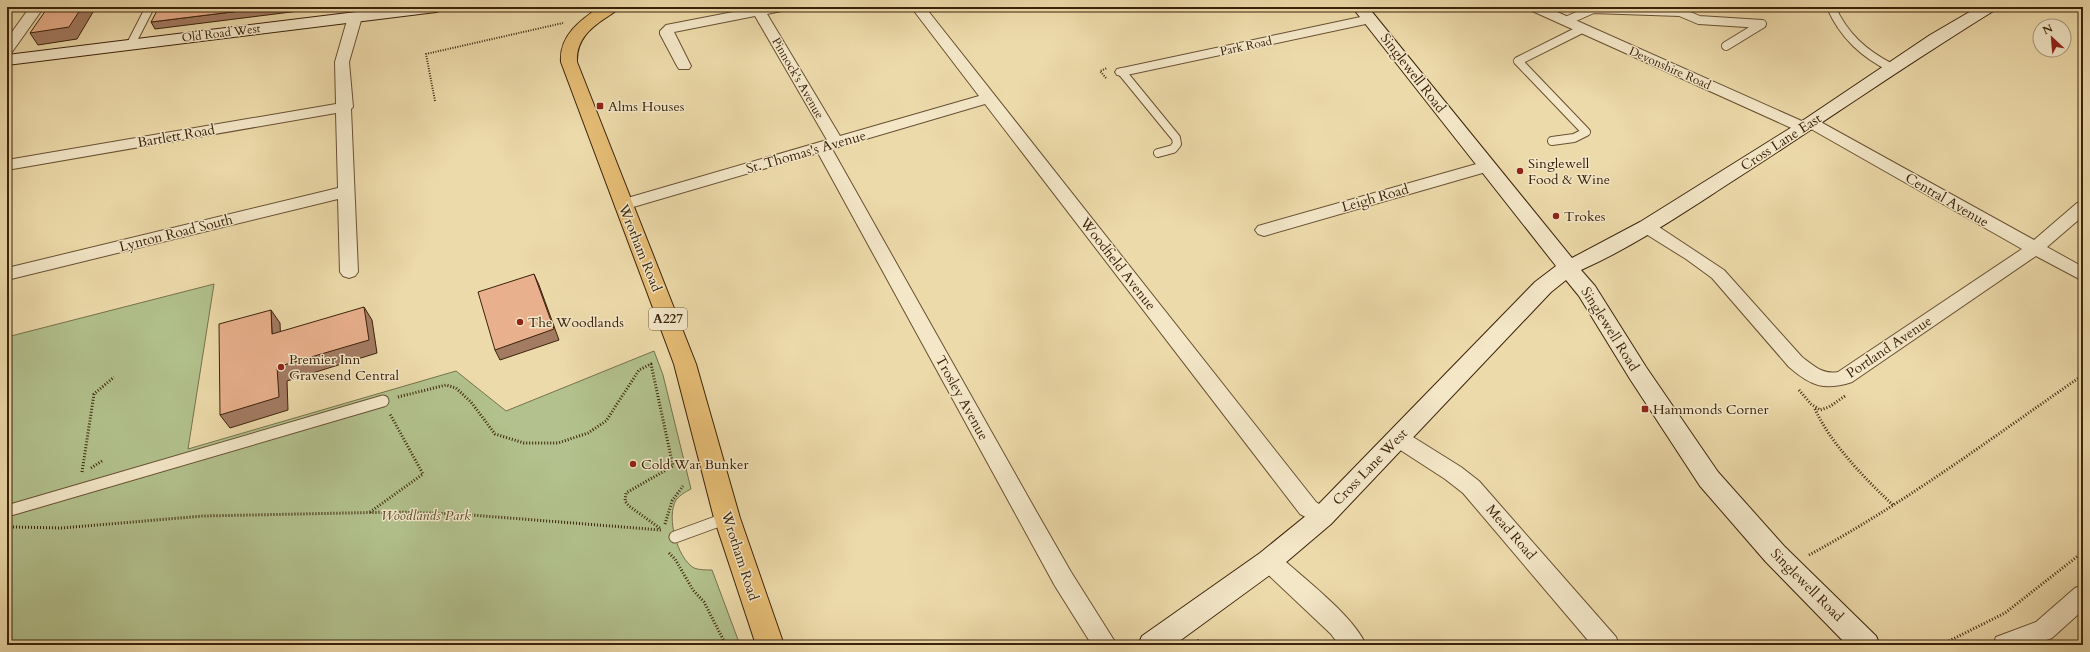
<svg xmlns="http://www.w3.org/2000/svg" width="2090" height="652" font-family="Cardo,serif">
  <rect width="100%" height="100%" fill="#eddaaa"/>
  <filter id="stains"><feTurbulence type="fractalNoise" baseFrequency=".005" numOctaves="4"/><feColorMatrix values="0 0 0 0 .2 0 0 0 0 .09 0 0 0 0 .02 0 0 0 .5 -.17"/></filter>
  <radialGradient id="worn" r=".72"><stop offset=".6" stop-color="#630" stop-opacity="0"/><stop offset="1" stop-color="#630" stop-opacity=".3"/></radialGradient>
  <path fill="#b2c18d" stroke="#76724c" d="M 214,284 L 188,449 L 456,371 L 506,411 L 654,351 L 663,375 L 691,489 C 685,492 680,495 676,500 C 666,517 677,558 694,568 C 699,570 706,570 712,570 L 740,645 L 7,645 L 7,337 Z"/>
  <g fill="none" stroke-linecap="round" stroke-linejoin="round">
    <g stroke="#685032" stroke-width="10">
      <path id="lane-far1" d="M 1831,7 C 1844,36 1864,54 1892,68
        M 1566,21 L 1593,9 L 1680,12 L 1699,20 L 1762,24 L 1726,46
        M 131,44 L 150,7
        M 1122,72 L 1176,138 L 1177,144 L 1173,149 L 1158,153
        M 1552,141 L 1574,138 L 1586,132 L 1518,61 L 1582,29"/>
    </g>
    <g stroke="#685032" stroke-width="13">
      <path id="lane" d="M 7,511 L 383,401
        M 675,537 L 727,518"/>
    </g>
    <g stroke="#685032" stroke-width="2">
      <path id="street" d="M 30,7 L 44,7 L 12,52 L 7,53 L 7,39 Z
        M 759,7 L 788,7 L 786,10 L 767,14 L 840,136 L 979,96 L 911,7 L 925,7 L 1316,502 L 1330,511 L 1333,517 L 1330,523 L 1322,526 L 1300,514 L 985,104 L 832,149 L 1036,511 L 1071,572 L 1117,645 L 1092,645 L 1055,586 L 818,153 L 623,210 L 617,209 L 615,205 L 617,201 L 827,140 L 755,16 L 674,32 L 691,66 L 689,69 L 679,69 L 677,66 L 660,34 L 660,31 L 666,25 Z
        M 1528,7 L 1546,7 L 1804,122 L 1811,118 L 1817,120 L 2034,240 L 2077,203 L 2083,202 L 2083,216 L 2047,247 L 2083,267 L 2083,281 L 2036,256 L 1852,382 C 1824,391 1811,386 1789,367 L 1712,278 L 1686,259 L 1641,231 L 1638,227 L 1641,223 L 1647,221 L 1653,223 L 1724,270 L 1802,357 C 1814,366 1823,375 1838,372 L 2022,249 L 1811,129 L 1804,133 L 1798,131 L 1530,10 Z
        M 355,13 L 360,14 L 362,17 L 349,62 L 353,107 L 351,109 L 358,272 L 355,276 L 349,278 L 343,276 L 340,272 L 338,199 L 7,280 L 7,268 L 338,188 L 336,113 L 7,170 L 7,160 L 336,104 L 335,62 L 348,17 L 350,14 Z
        M 1370,15 L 1375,16 L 1377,19 L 1375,22 L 1122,76 L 1117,75 L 1115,72 L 1117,69 L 1122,68 Z
        M 1487,161 L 1493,162 L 1495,166 L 1493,170 L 1264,236 L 1258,234 L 1255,230 L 1258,226 Z
        M 1398,430 L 1405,432 L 1461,467 L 1479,481 L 1616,637 L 1619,645 L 1592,645 L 1463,493 L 1445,479 L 1391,444 L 1388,438 L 1391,432 Z
        M 1269,551 L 1277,554 C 1302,577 1353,615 1366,645 L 1339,645 L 1331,634 L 1261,568 L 1258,561 L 1261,554 Z
        M 2083,585 L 2083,610 L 2052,638 L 2033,645 L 1993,645 L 1996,637 L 2036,622 L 2075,588 Z"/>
    </g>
    <g stroke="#3b220a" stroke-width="2">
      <path id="secondary" d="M 397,7 L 444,7 L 442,10 L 436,12 L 7,65 L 7,55 Z
        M 1352,7 L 1368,7 L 1572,258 L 1640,222 L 1805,119 L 1930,35 L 1978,7 L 1997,7 L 1995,10 C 1904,66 1817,127 1728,184 C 1680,215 1633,247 1581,270 L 1595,286 L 1646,367 L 1718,472 L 1784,546 L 1876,636 L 1880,645 L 1847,645 L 1766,562 L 1700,486 L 1630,379 L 1579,296 L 1566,280 L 1551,292 L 1331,524 L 1278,569 L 1174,645 L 1138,645 L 1142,636 L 1260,553 L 1313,510 L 1535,282 L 1556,266 Z"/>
    </g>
    <g stroke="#3b220a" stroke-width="2">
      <path id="primary" d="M 600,7 L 619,7 C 616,12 611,14 607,17 C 590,28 576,40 577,62 L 696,364 L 740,518 L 784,645 L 756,645 L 714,518 L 674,364 L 561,62 C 559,36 580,20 600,7 Z"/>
    </g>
    <path stroke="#3b220a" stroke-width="2" stroke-dasharray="1 1.5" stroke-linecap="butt" d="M 452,11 L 482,7
      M 1106,78 L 1100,71 L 1107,68
      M 435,101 L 426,54 L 563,23"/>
    <path stroke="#3b220a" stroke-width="3" stroke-dasharray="1 2" stroke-linecap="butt" d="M 1799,390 L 1811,404 L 1820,410 L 1829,407 L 1845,396
      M 398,397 L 446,385 L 456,388 L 471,402 L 495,434 L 524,443 L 558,443 L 588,433 L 606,421 L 639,370 L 651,364 L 673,466 L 626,493 L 625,501 L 629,506 L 661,529
      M 1815,409 C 1830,443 1867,481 1894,506
      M 91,468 L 102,461
      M 82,472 L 94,394 L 114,377
      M 370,512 L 423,474 L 390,414
      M 665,524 L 672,501 L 683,486
      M 13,527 L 62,528 L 203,516 L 395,512 L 459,514 L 661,530
      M 669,553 L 675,559 L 693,590 L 704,602 L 726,645
      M 1809,555 C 1905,503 1993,437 2083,375
      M 1197,640 L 1202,645
      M 1941,645 L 2005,613 L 2083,552"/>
    <use href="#lane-far1" stroke="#f3e7c8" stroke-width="8"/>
    <use href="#lane" stroke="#f3e7c8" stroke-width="11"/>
    <use href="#street" fill="#f3e7c8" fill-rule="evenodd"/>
    <use href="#secondary" fill="#f3e7c8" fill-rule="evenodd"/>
    <use href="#primary" fill="#e6bd75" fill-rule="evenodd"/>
  </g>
  <path fill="#a37b63" stroke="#3b220a" d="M 82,7 L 96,7 L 77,39 L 38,45 L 30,33 Z
    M 272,7 L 331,7 L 155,29 L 151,22 Z
    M 534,274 L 539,285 L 559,340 L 500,360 L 495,350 Z
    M 364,307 L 372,320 L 377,353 L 287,381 L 288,410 L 230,428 L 220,415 L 277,367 Z
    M 271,310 L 280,323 L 281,347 L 272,334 Z"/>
  <path fill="#e9b08d" stroke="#3b220a" d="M 48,7 L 82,7 L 69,27 L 30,33 Z
    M 159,7 L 272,7 L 151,22 Z
    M 534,274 L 554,329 L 495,350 L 478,292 Z
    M 364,307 L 369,340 L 277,367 L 279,397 L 220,415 L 219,324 L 271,310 L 272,334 Z"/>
  <g fill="#8f2418" stroke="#f3e7c8" stroke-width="1.5">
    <rect x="596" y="102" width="8" height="8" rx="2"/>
    <circle cx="1520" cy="171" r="4"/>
    <circle cx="1556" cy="216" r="4"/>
    <circle cx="520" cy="322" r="4"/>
    <circle cx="281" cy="367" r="4"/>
    <rect x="1641" y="405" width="8" height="8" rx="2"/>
    <circle cx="633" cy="464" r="4"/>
  </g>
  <g text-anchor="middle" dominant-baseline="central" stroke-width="3" stroke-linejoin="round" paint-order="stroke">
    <g font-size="12" fill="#3b220a" stroke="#f3e7c8">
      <text transform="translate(221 33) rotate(-7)">Old Road West</text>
      <text transform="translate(1246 46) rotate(-12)">Park Road</text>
      <text transform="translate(1670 68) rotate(24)">Devonshire Road</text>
      <text transform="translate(798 78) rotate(60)">Pinnock's Avenue</text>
    </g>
    <rect fill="#f3e7c8" stroke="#725d43" stroke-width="1" x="649" y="308" width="38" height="22" rx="3"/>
    <g font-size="13" font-weight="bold" fill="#3b220a">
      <text x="668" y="319">A227</text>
    </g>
    <g font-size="14" fill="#3b220a" stroke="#f3e7c8">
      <text transform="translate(1413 73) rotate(52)">Singlewell Road</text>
      <text transform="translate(176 136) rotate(-10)">Bartlett Road</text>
      <text transform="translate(1781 142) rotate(-33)">Cross Lane East</text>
      <text transform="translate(806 152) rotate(-16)">St. Thomas's Avenue</text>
      <text transform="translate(1375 198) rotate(-16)">Leigh Road</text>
      <text transform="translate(1947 200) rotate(30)">Central Avenue</text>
      <text transform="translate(176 233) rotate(-14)">Lynton Road South</text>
      <text transform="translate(640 248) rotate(68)">Wrotham Road</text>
      <text transform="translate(1118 264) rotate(52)">Woodfield Avenue</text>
      <text transform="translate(1610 329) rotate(58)">Singlewell Road</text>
      <text transform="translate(1889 347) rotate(-34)">Portland Avenue</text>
      <text transform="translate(962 398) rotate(61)">Trosley Avenue</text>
      <text transform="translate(1370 467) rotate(-46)">Cross Lane West</text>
      <text transform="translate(1511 532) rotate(49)">Mead Road</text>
      <text transform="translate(740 556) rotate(72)">Wrotham Road</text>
      <text transform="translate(1807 585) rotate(45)">Singlewell Road</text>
    </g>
    <g font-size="14" fill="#3b220a" stroke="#f3e7c8" text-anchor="start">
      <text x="608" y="106">Alms Houses</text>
      <text x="1528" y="163">Singlewell<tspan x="1528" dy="16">Food &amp; Wine</tspan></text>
      <text x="1564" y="216">Trokes</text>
      <text x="528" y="322">The Woodlands</text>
      <text x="289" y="359">Premier Inn<tspan x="289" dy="16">Gravesend Central</tspan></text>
      <text x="1653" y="409">Hammonds Corner</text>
      <text x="641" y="464">Cold War Bunker</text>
    </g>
    <g font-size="14" font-style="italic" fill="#594a2b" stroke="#f3e7c8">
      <text x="426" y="515">Woodlands Park</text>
    </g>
  </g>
  <rect width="2090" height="652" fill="none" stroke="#eddaaa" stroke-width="24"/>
  <rect x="8" y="8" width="2074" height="636" fill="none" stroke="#3b220a" stroke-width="2"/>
  <rect x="12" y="12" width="2066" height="628" fill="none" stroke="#3b220a"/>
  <g transform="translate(2052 38) rotate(334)"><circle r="19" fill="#f3e7c8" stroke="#a9987c"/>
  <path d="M0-3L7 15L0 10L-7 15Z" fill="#8f2418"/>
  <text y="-6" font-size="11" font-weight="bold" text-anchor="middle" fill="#3b220a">N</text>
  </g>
  <rect width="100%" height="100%" filter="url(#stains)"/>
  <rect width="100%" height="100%" fill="url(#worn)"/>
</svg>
